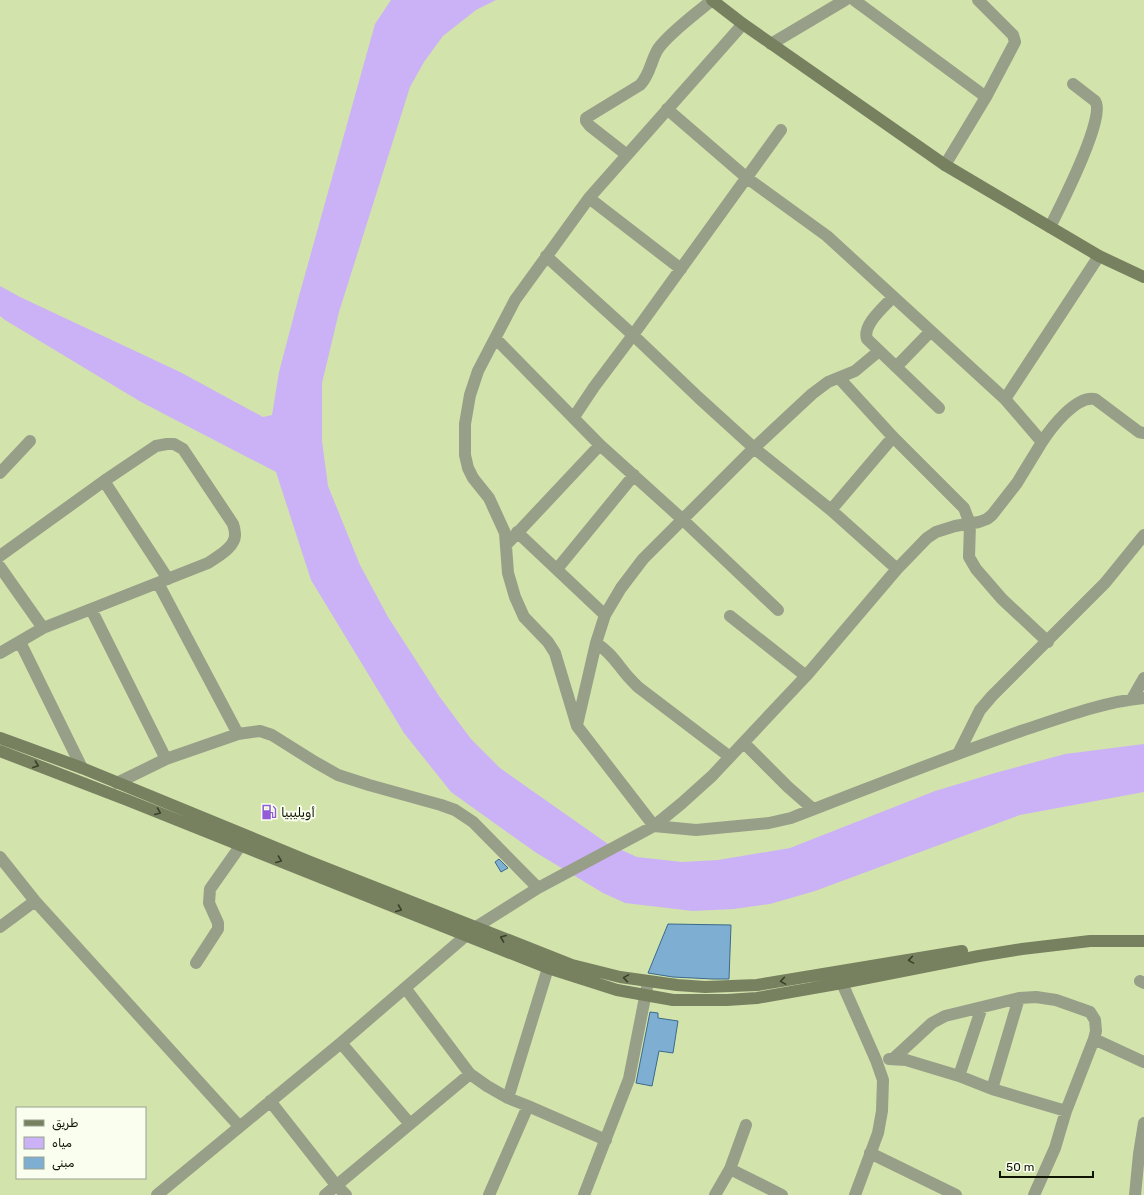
<svg xmlns="http://www.w3.org/2000/svg" width="1144" height="1195" font-family="Rubik,'Noto Naskh Arabic',sans-serif">
  <rect width="100%" height="100%" fill="#d3e3ac"/>
  <path fill="#cbb2f6" d="M 391,0 L 496,0 L 476,10 L 443,36 L 424,62 L 410,87 L 339,312 L 322,383 L 322,441 L 328,486 L 360,565 L 388,617 L 439,696 L 471,739 L 500,768 L 608,844 L 637,857 L 682,862 L 718,860 L 790,848 L 935,791 L 995,773 L 1065,754 L 1144,744 L 1144,792 L 1020,815 L 815,891 L 770,904 L 734,909 L 693,911 L 625,903 L 603,893 L 535,852 L 451,792 L 404,733 L 311,580 L 276,472 L 141,402 L 5,320 L 0,316 L 0,286 L 20,297 L 180,372 L 263,417 L 272,415 L 279,372 L 299,296 L 375,24 Z"/>
  <path fill="#7eafd3" stroke="#3b6a8b" d="M 499,859 L 508,868 L 501,872 L 495,862 Z
    M 668,924 L 731,925 L 729,979 L 713,979 L 673,977 L 648,973 Z
    M 650,1012 L 658,1013 L 658,1018 L 678,1021 L 673,1053 L 659,1051 L 652,1086 L 636,1083 Z"/>
  <g fill="none" stroke-linecap="round" stroke-linejoin="round">
    <path stroke="#979f88" stroke-width="12" d="M 854,0 L 986,97
      M 743,24 L 589,198 L 515,300 L 478,371 L 470,395 L 465,424 L 465,455 L 468,468 L 473,478 L 489,498 L 505,533 L 508,573 L 515,597 L 524,617 L 548,642 L 555,653 L 577,726 L 654,826 L 696,830 L 769,823 L 791,818 C 867,789 943,758 1021,731 C 1061,718 1102,702 1144,698
      M 771,44 L 845,0
      M 667,109 L 747,178 L 827,236 L 1005,399
      M 627,155 L 590,126 L 586,121 L 586,118 L 640,85 C 650,75 651,60 658,49 C 669,33 697,13 712,0
      M 945,165 L 986,97 L 1015,42 L 1013,35 L 978,0
      M 589,198 L 681,269
      M 1050,227 C 1059,209 1107,116 1095,101 L 1073,84
      M 546,256 L 633,335 L 699,398 L 754,448 L 831,510 L 897,569
      M 893,297 C 884,307 862,325 867,339 L 939,408
      M 495,338 L 600,445 L 682,519 L 778,610
      M 896,367 L 931,331
      M 839,378 L 893,437 L 964,508 L 970,524 L 969,557 L 976,569 L 1002,599 L 1048,642
      M 574,417 L 594,387 L 633,335 L 781,130
      M 1042,442 C 1051,428 1076,395 1095,399 L 1139,432 L 1144,433
      M 0,473 L 30,441
      M 104,481 L 168,579
      M 831,510 L 893,437
      M 517,532 L 605,615
      M 507,544 L 600,445
      M 0,556 L 104,481 L 156,446 L 167,444 L 174,444 L 183,449 L 233,524 C 234,527 235,531 235,534 C 236,547 217,557 208,563 L 43,628 L 0,653
      M 0,567 L 43,628
      M 557,569 L 634,475
      M 158,583 L 238,734
      M 91,609 L 166,759
      M 730,616 L 806,676
      M 20,642 L 82,768
      M 596,643 C 609,651 616,662 625,673 C 629,678 634,683 638,687 L 730,757
      M 1132,699 L 1144,678
      M 577,725 L 596,643 L 605,615 L 621,588 L 643,559 L 754,448 L 812,394 L 828,382 L 855,371 L 879,351
      M 744,743 L 788,787 L 813,809
      M 959,752 L 980,710 L 992,696 L 1105,583 L 1144,535
      M 117,783 L 166,759 L 238,734 L 260,731 L 272,735 L 315,762 L 338,775 L 369,785 L 441,805 L 455,810 L 473,822 L 538,888
      M 0,857 L 35,901 L 239,1126
      M 0,927 L 35,901
      M 196,963 L 218,929 L 218,923 L 209,903 L 210,889 L 241,845
      M 839,973 L 842,983 L 876,1060 L 883,1080 L 882,1111 L 878,1133 L 855,1195
      M 1140,981 L 1144,983
      M 406,989 L 470,1074 L 487,1086 L 508,1098 L 528,1106 L 489,1195
      M 341,1043 L 410,1124
      M 889,1059 L 906,1060 L 959,1076 L 992,1089 L 1066,1111
      M 893,1059 L 932,1023 L 945,1016 L 1019,998 L 1036,997 L 1056,1000 L 1090,1012 L 1095,1020 L 1096,1031 L 1094,1039
      M 959,1076 L 982,1007
      M 992,1089 L 1019,998
      M 508,1098 L 548,968
      M 270,1101 L 336,1185 L 346,1195
      M 528,1106 L 606,1140
      M 870,1153 L 956,1195
      M 730,1169 L 782,1195
      M 157,1195 L 341,1043 L 476,927 L 538,888 L 654,826 L 682,803 L 712,776 L 806,676 L 897,569 L 927,538 L 936,532 L 955,526 L 979,522 L 987,519 L 992,515 L 1017,483 L 1042,442 L 1005,399 L 1099,256
      M 325,1195 L 470,1074
      M 584,1195 L 629,1079 L 648,982
      M 715,1195 L 730,1169 L 746,1125
      M 1034,1195 L 1055,1148 L 1066,1111 L 1094,1039 L 1144,1062
      M 1135,1195 L 1139,1154 L 1144,1123"/>
    <path stroke="#778160" stroke-width="12" d="M 712,0 L 743,24 L 945,165 L 1099,256 L 1144,277
      M 0,738 L 82,768 L 308,861 L 572,965 L 620,977 L 677,985 L 705,987 L 757,985 L 962,951
      M 0,751 L 127,800 L 422,918 L 548,968 L 617,990 L 673,1000 L 727,1000 L 757,998 L 842,983 L 979,956 L 1022,949 L 1090,941 L 1144,941"/>
  </g>
  <defs><path id="oneway-chevron" d="M-2-3.5L2.5 0L-2 3.5" fill="none" stroke-width="1.6" stroke-linecap="round" stroke-linejoin="round"/></defs>
  <g stroke="#394028">
    <use href="#oneway-chevron" transform="translate(36 765) rotate(20)"/>
    <use href="#oneway-chevron" transform="translate(158 812) rotate(22)"/>
    <use href="#oneway-chevron" transform="translate(279 860) rotate(21)"/>
    <use href="#oneway-chevron" transform="translate(399 909) rotate(22)"/>
    <use href="#oneway-chevron" transform="translate(503 938) rotate(-159)"/>
    <use href="#oneway-chevron" transform="translate(911 960) rotate(171)"/>
    <use href="#oneway-chevron" transform="translate(626 978) rotate(-171)"/>
    <use href="#oneway-chevron" transform="translate(783 981) rotate(171)"/>
  </g>
  <defs>
    <g id="fuel-bare" transform="scale(1.2)"><path d="M-5.5-6h7V0h2V4h1.3V-2.5L3-4.5l.8-.8L6-3V5H2.5V1h-1V6h-7ZM-4.2-4.7v3.2H.2V-4.7Z" fill="#925dd6" stroke="#f9feee" stroke-width="2.5" paint-order="stroke"/></g>
  </defs>
  <g fill-rule="evenodd">
    <use href="#fuel-bare" x="269" y="812"/>
  </g>
  <g text-anchor="middle" dominant-baseline="central" stroke-width="4" stroke-linejoin="round" paint-order="stroke">
    <g font-size="13" fill="#101503" stroke="#f9feee" text-anchor="start">
      <text x="281" y="812">أويليبيا</text>
    </g>
  </g>
  <rect x="16" y="1107" width="130" height="72" fill="#f9feee" stroke="#9ca190"/>
  <rect x="24" y="1120" width="20" height="6" fill="#778160" stroke="#9ca190"/>
  <text x="52" y="1127" font-size="12" fill="#101503">طريق</text>
  <rect x="24" y="1137" width="20" height="12" fill="#cbb2f6" stroke="#9ca190"/>
  <text x="52" y="1147" font-size="12" fill="#101503">مياه</text>
  <rect x="24" y="1157" width="20" height="12" fill="#7eafd3" stroke="#9ca190"/>
  <text x="52" y="1167" font-size="12" fill="#101503">مبنى</text>
  <path d="M1000 1171v6h93v-6" fill="none" stroke="#101503" stroke-width="2"/>
  <text x="1006" y="1171" font-size="12" fill="#101503" stroke="#f9feee" stroke-width="3" paint-order="stroke">50 m</text>
</svg>
